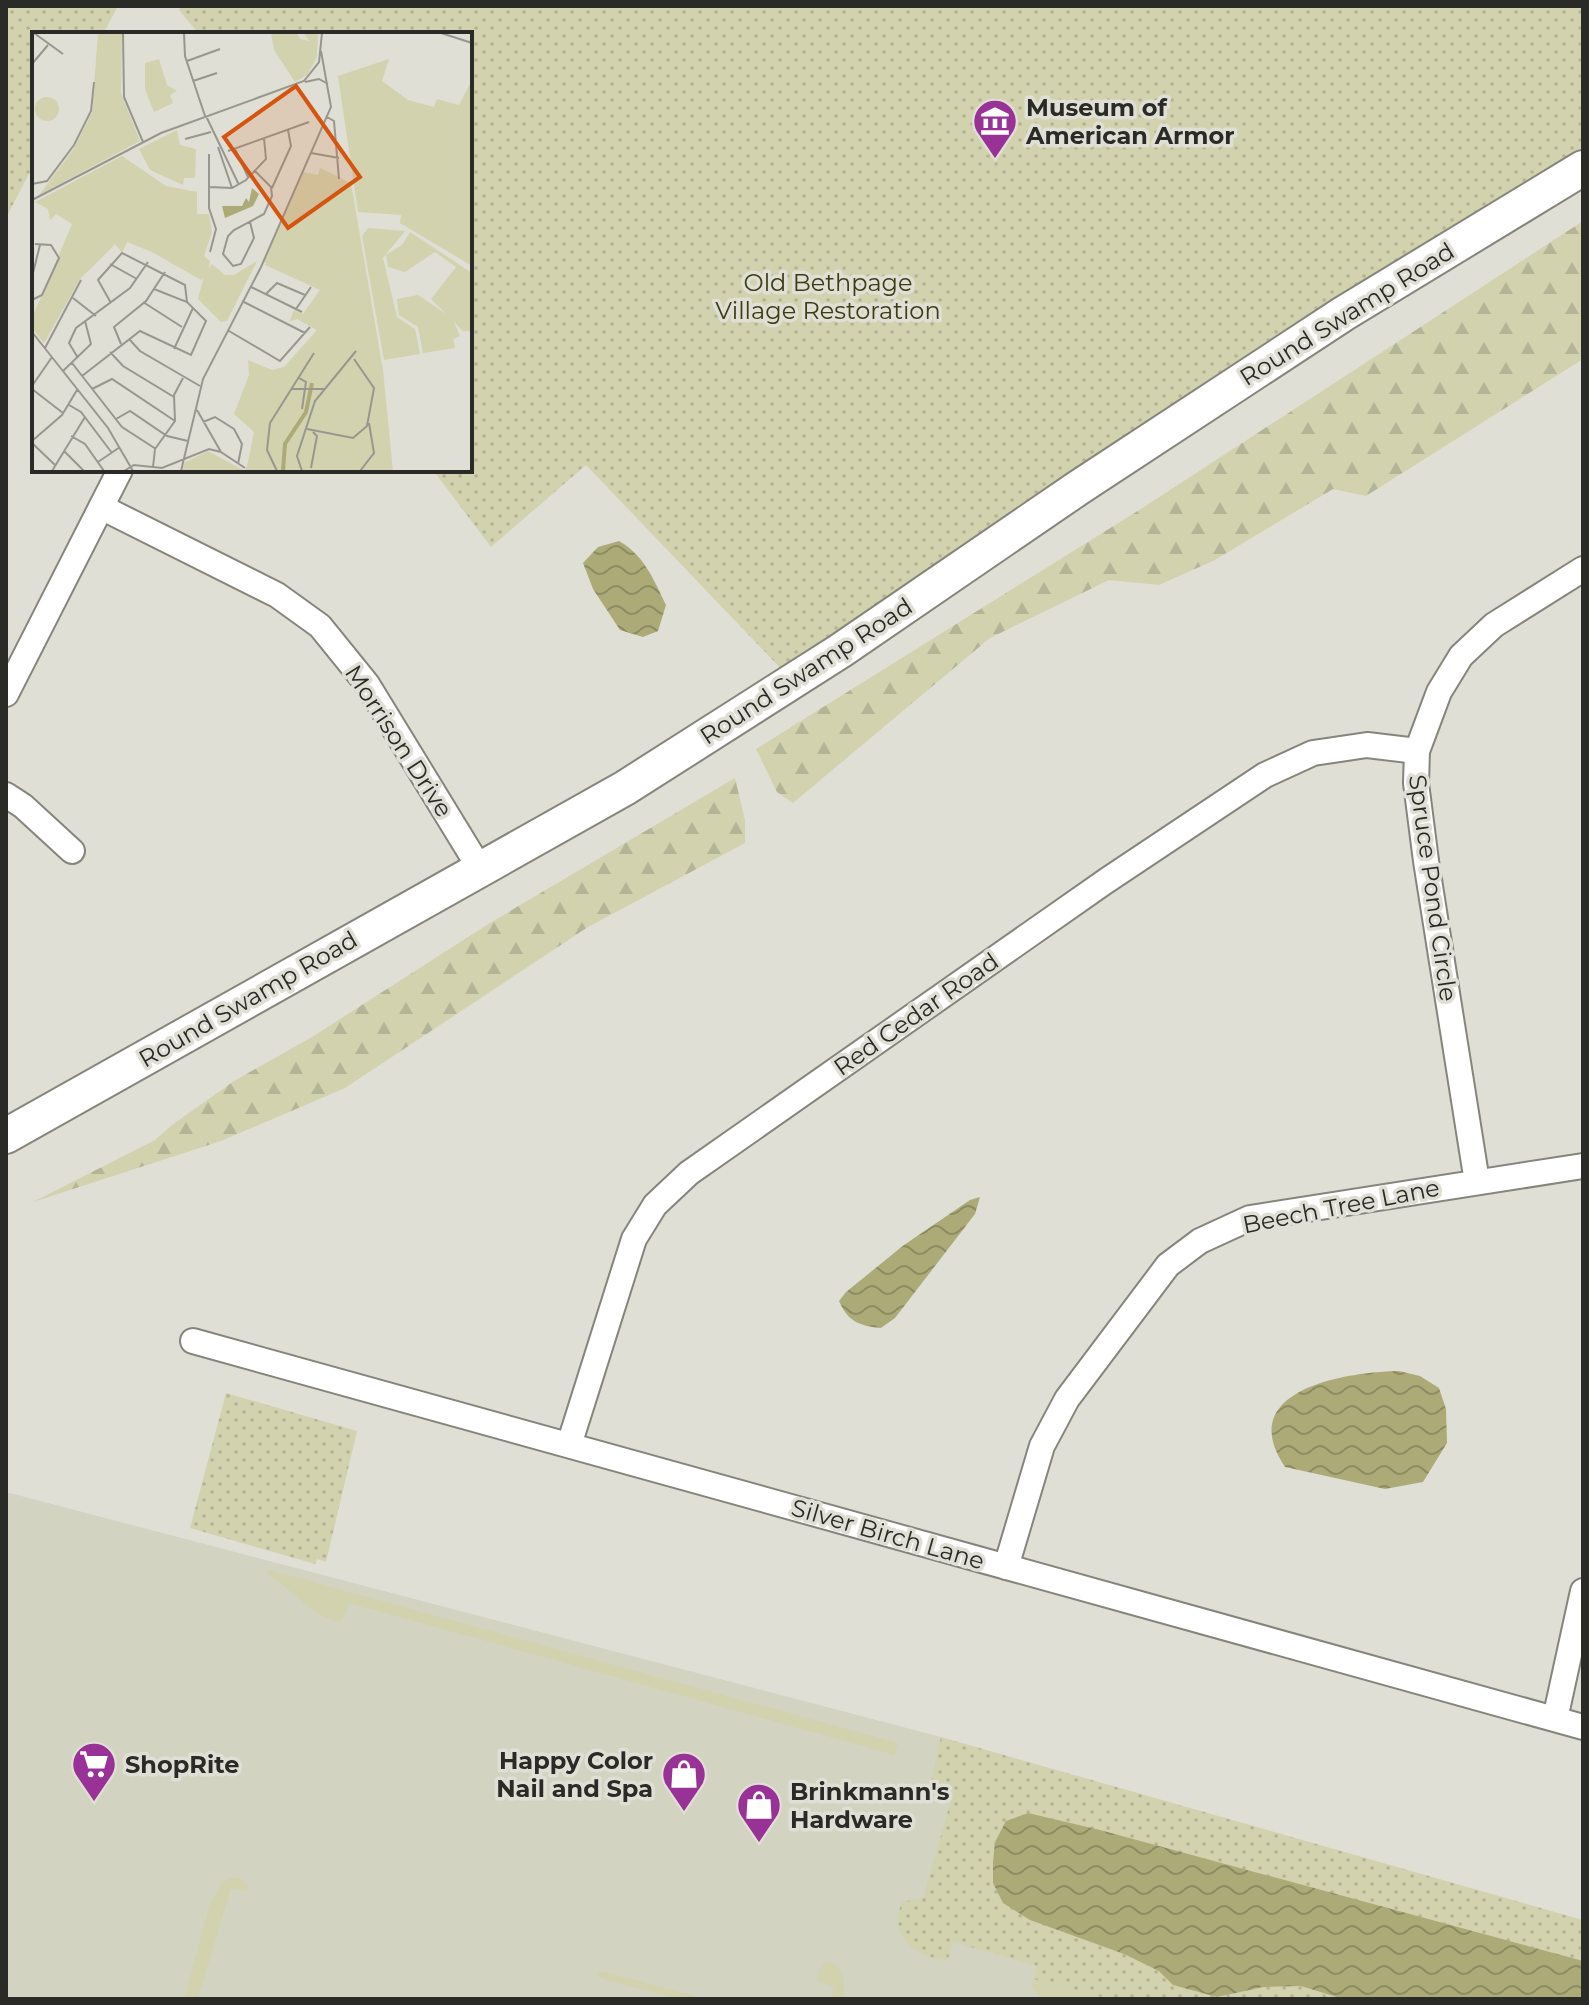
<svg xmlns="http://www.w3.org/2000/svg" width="1589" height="2005" font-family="Montserrat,sans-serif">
  <defs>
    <pattern id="forest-firs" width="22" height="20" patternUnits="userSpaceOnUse" patternTransform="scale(2)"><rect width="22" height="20" fill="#d2d2af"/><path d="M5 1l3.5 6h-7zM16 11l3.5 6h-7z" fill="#b4b496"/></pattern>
    <pattern id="park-dots" width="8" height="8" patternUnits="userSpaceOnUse" patternTransform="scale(2)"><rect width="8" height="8" fill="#d2d2af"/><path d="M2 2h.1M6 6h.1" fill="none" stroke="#b4b496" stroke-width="1.8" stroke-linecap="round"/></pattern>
    <pattern id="water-waves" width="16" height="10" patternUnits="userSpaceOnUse" patternTransform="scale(2)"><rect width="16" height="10" fill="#acab78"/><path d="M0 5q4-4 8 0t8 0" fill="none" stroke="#8c8b62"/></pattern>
  </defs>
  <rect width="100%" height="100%" fill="#dfdfd5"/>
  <path fill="#d3d3c1" d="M 6,1492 L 941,1737 L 1583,1999 L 6,1999 Z"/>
  <path fill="#d2d2af" d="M 269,1570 L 898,1743 L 895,1755 L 349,1603 L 343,1618 L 339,1622 C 308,1615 293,1589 267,1574 Z
    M 231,1878 L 239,1878 L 248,1885 L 247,1892 L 231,1888 L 198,1999 L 184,1999 L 210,1904 L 222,1882 Z
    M 826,1962 C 846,1965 845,1984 843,1999 L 831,1999 L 834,1987 L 817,1981 L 819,1969 Z
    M 1037,1966 L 1112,1999 L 1041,1999 L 1031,1987 Z
    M 602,1971 L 705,1999 L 678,1999 L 600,1978 L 598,1973 Z"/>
  <path fill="url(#forest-firs)" d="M 1583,221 L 1583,359 L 1366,496 L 1333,489 L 1215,560 L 1159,585 L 1109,580 L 990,638 L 793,803 L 777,792 L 756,749 L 1144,507 Z
    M 735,778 L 745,820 L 745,843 L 588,927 L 345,1088 L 221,1141 L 33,1202 L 155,1140 L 172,1125 L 234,1081 L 312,1037 L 490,923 Z"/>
  <path fill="url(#park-dots)" d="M 6,6 L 118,6 L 103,34 L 34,34 L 34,164 L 6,218 Z
    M 182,6 L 1583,6 L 1583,160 L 789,677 L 586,465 L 491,547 L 433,470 L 470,470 L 470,34 L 199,34 L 179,10 Z
    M 226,1393 L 357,1431 L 326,1562 L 317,1559 L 315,1564 L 190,1528 Z
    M 941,1737 L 1583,1920 L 1583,1999 L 1109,1999 L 1034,1979 L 1037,1966 L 953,1942 L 948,1959 L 945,1960 C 913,1956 888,1935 902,1902 L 923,1898 L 954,1790 L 934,1793 L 929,1791 Z"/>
  <path fill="url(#water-waves)" d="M 619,541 C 644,555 654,580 666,605 L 658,631 L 643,637 L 620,630 L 593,589 L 583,563 L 598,547 Z
    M 980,1197 L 975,1214 L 895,1318 L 881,1328 C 860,1326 848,1322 839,1301 L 846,1292 L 904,1245 L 970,1200 Z
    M 1399,1371 L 1420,1376 L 1439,1388 L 1446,1409 L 1447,1443 L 1423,1482 L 1385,1489 L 1285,1467 C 1233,1390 1345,1372 1399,1371 Z
    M 1028,1813 L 1100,1830 L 1583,1961 L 1583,1999 L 1343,1999 L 1301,1986 L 1263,1987 L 1217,1997 L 1173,1985 L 1159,1971 L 1124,1954 L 1030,1920 L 1003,1903 L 993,1883 L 993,1862 L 995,1842 L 1006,1821 Z"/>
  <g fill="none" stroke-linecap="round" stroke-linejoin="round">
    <g stroke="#85857b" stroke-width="28">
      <path id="minor" d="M 101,507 L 277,595 L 320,626 L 367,684 L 479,867
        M 6,694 L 120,470
        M 6,795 L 23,806 L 72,851
        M 1477,1182 L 1426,861 L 1416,783 L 1417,751 L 1439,692 L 1461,656 L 1494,625 L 1583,569
        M 193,1341 L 1583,1727
        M 569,1445 L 634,1239 L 655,1205 L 689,1173 L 1106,881 L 1265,775 L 1313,753 L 1367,745 L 1417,751
        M 1006,1567 L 1042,1446 L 1067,1399 L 1168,1265 L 1200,1241 L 1250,1218 L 1583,1166
        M 1555,1719 L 1583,1591"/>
    </g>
    <g stroke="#85857b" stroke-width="38">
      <path id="secondary" d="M 6,1136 L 625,788 L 840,651 L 1078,488 L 1343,314 L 1583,168"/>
    </g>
    <use href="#minor" stroke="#fff" stroke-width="24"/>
    <use href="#secondary" stroke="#fff" stroke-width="34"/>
  </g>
  <defs>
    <g id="museum-pin" transform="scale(2.3)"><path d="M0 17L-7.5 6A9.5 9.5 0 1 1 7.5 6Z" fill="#993296" stroke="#dfdfd5"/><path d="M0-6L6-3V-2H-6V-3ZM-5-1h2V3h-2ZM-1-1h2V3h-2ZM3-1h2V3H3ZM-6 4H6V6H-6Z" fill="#fff"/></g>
    <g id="supermarket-pin" transform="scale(2.3)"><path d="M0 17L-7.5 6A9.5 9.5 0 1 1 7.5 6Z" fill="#993296" stroke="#dfdfd5"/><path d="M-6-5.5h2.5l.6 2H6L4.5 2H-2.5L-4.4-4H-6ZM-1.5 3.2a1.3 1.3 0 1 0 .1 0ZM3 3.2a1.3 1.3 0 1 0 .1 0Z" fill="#fff"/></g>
    <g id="shop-pin" transform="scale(2.3)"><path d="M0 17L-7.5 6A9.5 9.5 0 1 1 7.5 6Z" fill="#993296" stroke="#dfdfd5"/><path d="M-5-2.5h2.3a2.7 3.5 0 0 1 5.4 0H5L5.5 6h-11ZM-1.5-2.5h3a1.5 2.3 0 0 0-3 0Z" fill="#fff"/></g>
  </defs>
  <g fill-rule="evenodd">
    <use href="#museum-pin" x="995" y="121"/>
    <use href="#supermarket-pin" x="94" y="1764"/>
    <use href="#shop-pin" x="684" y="1774"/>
    <use href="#shop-pin" x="759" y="1805"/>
  </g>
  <g text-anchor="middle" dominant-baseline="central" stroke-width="7" stroke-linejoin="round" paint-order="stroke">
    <g font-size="24" font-weight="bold" fill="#2a2a26" stroke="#dfdfd5" text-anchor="start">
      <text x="1026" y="107">Museum of<tspan x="1026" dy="28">American Armor</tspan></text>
      <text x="653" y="1760" text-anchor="end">Happy Color<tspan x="653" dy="28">Nail and Spa</tspan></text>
      <text x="125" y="1764">ShopRite</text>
      <text x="790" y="1791">Brinkmann's<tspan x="790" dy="28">Hardware</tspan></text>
    </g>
    <g font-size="24" fill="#3d3c13" stroke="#dfdfd5">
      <text x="828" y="282">Old Bethpage<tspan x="828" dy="28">Village Restoration</tspan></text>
    </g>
    <g font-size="24" fill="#2a2a26" stroke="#dfdfd5">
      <text transform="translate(1347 314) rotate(-32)">Round Swamp Road</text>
      <text transform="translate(806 671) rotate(-33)">Round Swamp Road</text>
      <text transform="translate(399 741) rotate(57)">Morrison Drive</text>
      <text transform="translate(1433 888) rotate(82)">Spruce Pond Circle</text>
      <text transform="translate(248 999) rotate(-30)">Round Swamp Road</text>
      <text transform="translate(916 1014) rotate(-35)">Red Cedar Road</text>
      <text transform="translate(1341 1206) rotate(-11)">Beech Tree Lane</text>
      <text transform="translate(888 1534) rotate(16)">Silver Birch Lane</text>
    </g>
  </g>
  <g transform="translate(32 32)">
    <rect width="440" height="440" fill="#dfdfd5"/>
    <path d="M3 77a12 12 0 1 1 24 0a12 12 0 1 1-24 0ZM 336,196 L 373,199 L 351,226 L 365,285 L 383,297 L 388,322 L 352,328 L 330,204 ZM 378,200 L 440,241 L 440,299 L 431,299 L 399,267 L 424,235 L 403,220 L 373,240 L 356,235 L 354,223 L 370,213 ZM 386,263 L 420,286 L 428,304 L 421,307 L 423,316 L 391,321 L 386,295 L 367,283 L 365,267 Z" fill="#d2d2af"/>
    <path d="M 239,1 L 265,1 L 268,7 L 277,9 L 272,1 L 286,1 L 285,25 L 275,43 L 263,50 L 242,18 ZM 127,27 L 135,53 L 145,59 L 138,63 L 141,71 L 122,80 L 113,57 L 113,31 ZM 145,98 L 148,113 L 164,117 L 163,146 L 152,146 L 151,153 L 118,138 L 107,117 ZM 245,209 L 290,234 L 304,253 L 306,268 L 288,309 L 236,388 L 234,422 L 227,427 L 236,422 L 238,428 L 228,428 L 226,439 L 222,439 L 226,427 L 214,439 L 222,400 L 202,382 L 217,343 L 216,328 L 240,338 L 252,335 L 285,298 L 269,287 L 288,258 L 233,233 ZM 225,229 L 195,289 L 189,290 L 166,267 L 172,244 L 180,232 L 193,243 L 202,243 Z" fill="#d2d2af"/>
    <path d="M 66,1 L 90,1 L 89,61 L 108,109 L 7,163 L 41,118 L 60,81 ZM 357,27 L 350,49 L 376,68 L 402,75 L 405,67 L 427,73 L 440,48 L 440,234 L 368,191 L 369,183 L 326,180 L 306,44 ZM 90,124 L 134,154 L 165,160 L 165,182 L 177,182 L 180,200 L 172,224 L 178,229 L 176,243 L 169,248 L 120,220 L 95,210 L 90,221 L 83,212 L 48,247 L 12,311 L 0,296 L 0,286 L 40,192 L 24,182 L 18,188 L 16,177 L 3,170 ZM 288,136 L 319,151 L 351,338 L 361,439 L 150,439 L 152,431 L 176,419 L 213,439 L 243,362 L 285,298 L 265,287 L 257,290 L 262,278 L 271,282 L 288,258 L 232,230 L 271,140 L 286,143 Z" fill="#d2d2af"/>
    <path d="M 220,156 L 227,162 L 221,174 L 193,186 L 190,174 L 210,174 L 214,166 L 217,170 Z" fill="#acab78"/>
    <path fill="none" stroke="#acab78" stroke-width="4" d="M 251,439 L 253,412 L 274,380 L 280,351"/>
    <path fill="none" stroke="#97978f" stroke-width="2" d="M 2,1 L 31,22M 91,1 L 92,65 L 111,110M 152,1 L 153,24 L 173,84M 409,1 L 440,11M 155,29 L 188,17M 0,32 L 16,13M 161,49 L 185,41M 273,50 L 287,47 L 296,52M 174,84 L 207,153M 295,85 L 302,89 L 307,147M 153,107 L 179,100M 186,115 L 200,156M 203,117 L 216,145M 196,119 L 277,90M 279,121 L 307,126M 177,122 L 177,176 L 184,197 L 178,220M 0,152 L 15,149 L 42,113 L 59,79 L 62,50M 177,155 L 200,156 L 214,148 L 234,127 L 232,106M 240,156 L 259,114 L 256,98M 0,168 L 129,101 L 272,49 L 287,30 L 290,1M 218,190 L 222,206 L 209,232 L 201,234 L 191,222 L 196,204 L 202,198 L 232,182 L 240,164 L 239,155 L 223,139M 78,232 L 105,247M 0,245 L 8,213M 219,255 L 270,280M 234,262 L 245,251 L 273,263M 41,266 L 64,284M 0,268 L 10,263 L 27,226 L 19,213 L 3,212M 210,269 L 273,301M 111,270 L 150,295M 79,271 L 66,248 L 90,221 L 153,253 L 155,270M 264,277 L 279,255M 197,299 L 248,329 L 278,295M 0,300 L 76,396 L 101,439M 97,307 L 108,319 L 168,354M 89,312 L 82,295 L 114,269 L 133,240M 13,316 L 49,248M 142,317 L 161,276M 78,320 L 91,334 L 142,365M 46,326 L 37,311 L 44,296 L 98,256 L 116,230M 40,331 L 90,395 L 124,417M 31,339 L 59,312 L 53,289M 50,344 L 108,299 L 159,323 L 174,289 L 155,270 L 122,257M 267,346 L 274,350 L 270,377M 0,354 L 20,325M 0,357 L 31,381M 60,357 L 80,347 L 143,389M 260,357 L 293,357M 37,373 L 49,380 L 80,421M 165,378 L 189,420 L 213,436M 84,387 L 98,379 L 135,404 L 156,409M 171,390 L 183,385 L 202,397 L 210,412 L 206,432M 275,397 L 321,406 L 335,394 L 342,356 L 322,327M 39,404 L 53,412 L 72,439M 0,409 L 30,383 L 45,358M 0,411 L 23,433M 32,419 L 52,439M 66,430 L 88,415M 121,435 L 123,417 L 143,389 L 142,363 L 151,346M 279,436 L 285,404 L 281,400M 20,439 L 53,385M 92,439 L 102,433 L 130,436 L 177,417 L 189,420M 149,439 L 171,347 L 229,235 L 299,75 L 289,19M 245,439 L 235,418 L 238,391 L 282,321M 282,439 L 270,439 L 265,424 L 283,369 L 324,319M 328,439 L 342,421 L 337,391"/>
    <path fill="#d5540f" fill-opacity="0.15" stroke="#d5540f" stroke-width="4" d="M 264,54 L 328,145 L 256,196 L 192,105 Z"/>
    <rect width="440" height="440" fill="none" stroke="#2a2a26" stroke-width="4"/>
  </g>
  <rect width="1589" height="2005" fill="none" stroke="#2a2a26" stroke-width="16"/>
</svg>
